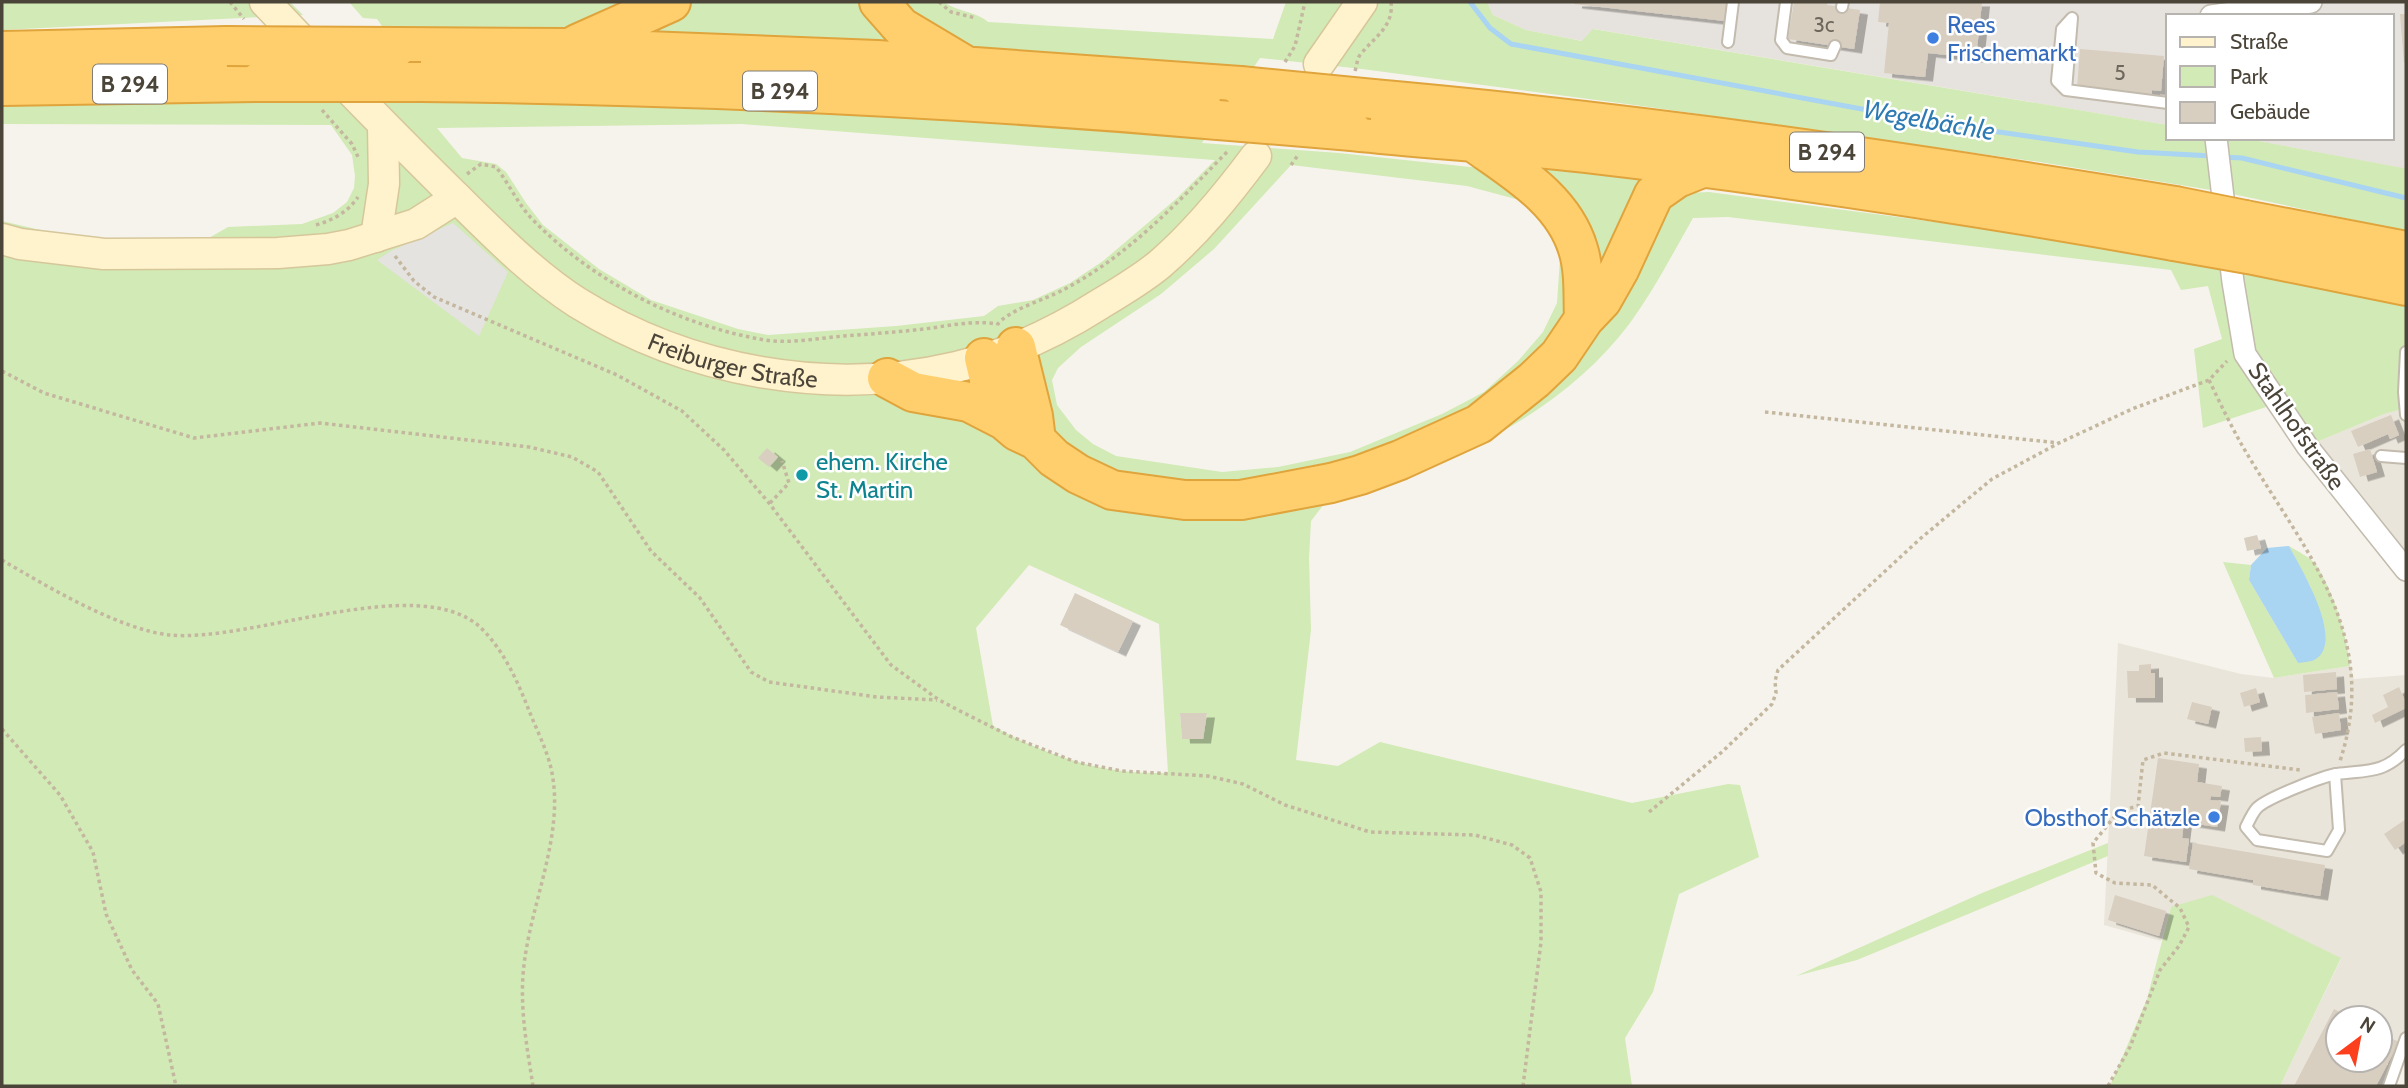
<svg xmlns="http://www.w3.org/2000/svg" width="2408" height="1088" font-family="Cabin,sans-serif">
  <defs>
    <filter id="shadow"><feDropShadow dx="8" dy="4.5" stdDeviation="0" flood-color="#0004"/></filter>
  </defs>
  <rect width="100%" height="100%" fill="#f6f3ec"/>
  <path fill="#eae5da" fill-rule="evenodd" d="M 2406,408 L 2406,570 L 2307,446 L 2384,414 Z
    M 2118,643 L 2241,674 L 2274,678 L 2350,666 L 2354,679 L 2406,675 L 2406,1051 L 2395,1086 L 2280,1086 L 2341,959 L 2171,907 L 2161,941 L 2104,925 ZM 2338,1018 L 2380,1018 L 2380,1060 L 2338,1060 Z"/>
  <path fill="#e6e2dd" d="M 1487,2 L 2406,2 L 2406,169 L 2242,138 L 2392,138 L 2392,16 L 2168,16 L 2168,125 L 1594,29 L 1583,41 L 1526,30 L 1493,15 Z"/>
  <path fill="#d2eab5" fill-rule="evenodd" d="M 2,2 L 290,2 L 303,15 L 2,30 Z
    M 349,2 L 944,2 C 957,12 976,11 988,22 L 1273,39 L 1286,2 L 1487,2 L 1493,15 L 1526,30 L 1582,41 L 1593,29 L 2168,125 L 2168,138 L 2242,138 L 2403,168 L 2406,169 L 2406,231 L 2223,192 L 2040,162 L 1642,106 L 1362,69 L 1260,58 L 1202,143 L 1339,153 L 1489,169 L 1528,163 L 1651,177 L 1686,193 L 1709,192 L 2169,253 L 2406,302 L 2406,408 L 2384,414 L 2307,446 L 2278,403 L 2203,428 L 2194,349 L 2222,339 L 2208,286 L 2181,290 L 2171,270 L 1728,217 L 1693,218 C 1673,253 1654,290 1630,323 C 1577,394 1495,442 1413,473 C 1398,478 1383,486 1368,489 C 1356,492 1343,493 1331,495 L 1311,521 L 1309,558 L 1311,630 L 1296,760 L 1338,766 L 1380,742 L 1632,803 L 1728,784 L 1740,785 L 1759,857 L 1679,894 L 1653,992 L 1625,1038 L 1632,1086 L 2,1086 L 2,221 L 91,242 L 207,239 L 228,227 L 302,224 L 333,213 L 347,202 L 354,188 L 355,176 L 352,155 L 331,125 L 2,124 L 2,103 L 436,102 L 377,19 L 363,18 ZM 741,124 L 1214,160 L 1215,160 L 1176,199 L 1103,261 L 1070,283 L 1033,300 L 998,306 L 984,316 L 896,326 L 768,335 L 738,329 L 651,300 L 599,269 L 543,225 L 526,203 L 506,172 L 496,164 L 462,158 L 437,128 ZM 1291,165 L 1467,186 L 1523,201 L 1551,230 L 1560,259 L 1557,303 L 1543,332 L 1518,361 L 1484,392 L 1442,414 L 1350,452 L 1278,467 L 1222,472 L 1116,456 L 1093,444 L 1076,430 L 1057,405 L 1052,380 L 1058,368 L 1081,347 L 1161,294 L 1214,249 ZM 1029,565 L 1159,624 L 1168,773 C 1153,773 1138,773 1123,771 C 1078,766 1032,748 993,726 L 976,628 ZM 1180,713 L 1207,713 L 1203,738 L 1182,739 Z
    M 2289,546 C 2297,551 2310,557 2316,565 C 2333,591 2347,635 2350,666 L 2274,678 L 2223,562 L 2251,565 L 2249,580 L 2298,663 L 2311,588 Z
    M 2108,843 L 2108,856 L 1857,960 L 1796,976 L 1982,893 Z
    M 2212,895 L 2341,958 L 2280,1086 L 2110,1086 L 2147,999 L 2171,907 Z"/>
  <path fill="#e5e3e0" d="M 453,223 L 508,272 L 479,336 L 377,260 L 391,251 Z"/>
  <path fill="#a9d4f2" d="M 2289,546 C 2300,567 2347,643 2314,660 C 2310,662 2302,662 2298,663 L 2249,580 L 2251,565 L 2267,548 Z"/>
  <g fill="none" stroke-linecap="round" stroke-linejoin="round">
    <path stroke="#a9d4f2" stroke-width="5" d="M 1470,2 L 1490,28 L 1511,44 L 1943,124 L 2138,152 L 2212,156
      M 2222,157 L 2242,158 L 2406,198"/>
  </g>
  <path fill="#d8cfc1" filter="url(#shadow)" d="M 1574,2 L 1727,2 L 1725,21 L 1574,4 Z
    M 1794,2 L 1828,2 L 1827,5 L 1860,10 L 1854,49 L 1788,39 Z
    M 1880,2 L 1982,2 L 1976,58 L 1928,53 L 1925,77 L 1884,73 L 1889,23 L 1878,22 Z
    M 2400,14 L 2406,14 L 2406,62 L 2404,63 Z
    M 2080,49 L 2164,56 L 2161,91 L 2152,90 L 2152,95 L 2077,88 Z
    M 2391,415 L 2399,435 L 2390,439 L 2388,434 L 2358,447 L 2351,431 Z
    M 767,448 L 778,457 L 769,467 L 758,458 Z
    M 2370,449 L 2377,472 L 2360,477 L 2353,454 Z
    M 2257,535 L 2261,548 L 2247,551 L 2244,538 Z
    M 1075,593 L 1133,621 L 1118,652 L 1060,625 Z
    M 2151,664 L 2151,673 L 2155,673 L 2155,698 L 2128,698 L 2127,671 L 2139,671 L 2139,665 Z
    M 2336,672 L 2337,689 L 2304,692 L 2303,675 Z
    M 2399,687 L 2406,703 L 2406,708 L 2375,723 L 2372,715 L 2388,707 L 2383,695 Z
    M 2256,688 L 2260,702 L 2244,707 L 2240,693 Z
    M 2337,692 L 2339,709 L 2306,713 L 2305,695 Z
    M 2192,702 L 2212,707 L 2208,724 L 2187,719 Z
    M 1180,713 L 1207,713 L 1203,739 L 1182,739 Z
    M 2339,713 L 2341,730 L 2315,734 L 2312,717 Z
    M 2261,737 L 2262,751 L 2245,752 L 2244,738 Z
    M 2158,758 L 2199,764 L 2197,782 L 2222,786 L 2220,797 L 2211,796 L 2210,800 L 2221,801 L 2217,827 L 2184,822 L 2182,838 L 2189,839 L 2186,862 L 2144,856 Z
    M 2406,819 L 2406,842 L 2395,850 L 2384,834 Z
    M 2193,843 L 2325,865 L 2320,896 L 2253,885 L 2253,880 L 2189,869 Z
    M 2115,895 L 2166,911 L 2159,936 L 2108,920 Z
    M 2334,1009 L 2351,1018 L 2338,1018 L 2338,1060 L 2380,1060 L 2380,1033 L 2399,1042 L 2376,1086 L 2294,1086 Z"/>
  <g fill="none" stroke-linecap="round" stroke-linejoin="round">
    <g stroke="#c2bbae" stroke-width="14">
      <path id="lane" d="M 1786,2 L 1781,40 L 1787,48 L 1831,55 L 1835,46
        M 1842,7 L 1843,2
        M 2072,18 L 2066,90 L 2168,103
        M 1728,42 L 1733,2
        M 2066,90 L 2057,81 L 2062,29 L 2072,18
        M 2406,352 L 2404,392 L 2406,415
        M 2381,456 L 2406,458
        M 2335,774 L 2339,830 L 2327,851 L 2257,840 L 2246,827 C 2249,821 2253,812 2257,808 C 2267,798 2323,776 2337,774 C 2367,770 2383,774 2406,750
        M 2389,1086 L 2406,1038"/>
    </g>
    <g stroke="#c2bbae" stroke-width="24">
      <path id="street" d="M 2211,16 L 2311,2
        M 2216,138 L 2233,282 L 2245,354 L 2307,446 L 2406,570"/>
    </g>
    <g stroke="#d6c79b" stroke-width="33">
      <g id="secondary">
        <path id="s1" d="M 265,2 C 326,66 388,130 451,192 C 491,231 531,273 578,303 C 689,372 829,397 956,367 C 1007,355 1056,332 1100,304 C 1120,292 1142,279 1160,264 C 1197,232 1227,195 1256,156"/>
        <path d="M 1319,64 L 1362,2"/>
        <path d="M 376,237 L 384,184 L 383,125"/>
        <path d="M 2,239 L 20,244 L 104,254 L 278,253 L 328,249 L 349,245 L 416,224 L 457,198"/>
      </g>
    </g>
    <g stroke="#e0a43c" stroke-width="42">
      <path id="highway" d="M 879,2 L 901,27 L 963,64
        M 577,44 L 671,2
        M 397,47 L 568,48 L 877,60 L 1240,86
        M 2,51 L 227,46
        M 421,82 C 687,85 953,97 1218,120
        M 2,86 L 259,82
        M 1373,99 C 1642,123 1909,162 2175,206
        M 1352,131 C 1430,139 1508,144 1585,153 C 1782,176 1979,206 2174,241
        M 1475,143 C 1515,172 1563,199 1578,249 C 1585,271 1583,296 1584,319
        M 2245,220 L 2406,251
        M 2248,254 L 2406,286
        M 1016,347 L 1033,416 L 1036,440
        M 984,358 L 992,392 L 1004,420
        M 887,378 L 913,392 L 969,402 L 1004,420 L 1017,431 L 1036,440 L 1054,458 L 1078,474 L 1112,490 L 1185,500 L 1241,500 L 1331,483 L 1360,475 L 1400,460 L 1479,424 L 1534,380 L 1559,356 L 1584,319 L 1602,300 L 1619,270 L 1654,194 L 1677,178 L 1702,168"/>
    </g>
    <path stroke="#c4b79f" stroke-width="3.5" stroke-dasharray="3.5 3.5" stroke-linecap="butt" d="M 230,2 L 244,19
      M 939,2 L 951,12 L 976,18
      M 1285,62 L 1295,46 L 1305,2
      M 1355,71 C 1357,65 1357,59 1360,55 C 1374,37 1394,27 1391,2
      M 322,110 L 352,144 L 359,159
      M 1291,165 L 1298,155
      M 467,174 L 481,164 L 496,167 C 510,185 519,207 536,223 C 596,283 681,326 765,340 C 790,344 819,338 844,336 C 871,334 897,332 924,329 C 948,326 973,320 997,324
      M 316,225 C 333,220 348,212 358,197
      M 395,256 L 414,281 L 434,297 L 617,375 L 682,411 L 724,450 L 769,503 L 891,665 L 939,700 L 960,711 L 1012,737 L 1076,762 L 1122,771 L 1208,776 L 1243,784 L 1285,805 L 1370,832 L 1475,835 L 1512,845 L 1530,858 L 1541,892 L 1541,942 L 1523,1086
      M 997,325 C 1008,310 1044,300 1063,290 C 1128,256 1177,203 1228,151
      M 2,371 L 44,393 L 194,438 L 320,423 L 529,447 L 572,457 L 598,472 L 651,551 L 700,598 L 751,672 L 769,682 L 877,697 L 937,700
      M 2209,380 C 2220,403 2231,426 2243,447 C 2303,550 2382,633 2340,761
      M 1765,412 L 2059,443
      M 770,503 L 789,483 L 782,461
      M 2,560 C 46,586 120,630 170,635 C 250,643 418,571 480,627 C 503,649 517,680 528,708 C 536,729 548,751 552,773 C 564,835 531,903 524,965 C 519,1006 527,1047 533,1086
      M 2,729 L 60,795 L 93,852 L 106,914 L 132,970 L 158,1004 L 176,1086
      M 1649,812 L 1722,752 L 1772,704 L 1776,693 L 1775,681 L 1778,670 L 1921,538 L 1992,479 L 2059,443 L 2132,409 L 2209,380 L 2227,361
      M 2108,1086 L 2130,1047 L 2160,970 L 2179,946 L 2189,927 L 2180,908 L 2152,885 L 2115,883 L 2096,873 L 2093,843 L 2119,811 L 2138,806 L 2143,760 L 2164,753 L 2300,770"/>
    <use href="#lane" stroke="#fff" stroke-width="10"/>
    <use href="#street" stroke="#fff" stroke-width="21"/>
    <use href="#secondary" stroke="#fff3cd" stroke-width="30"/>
    <use href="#highway" stroke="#ffcf6e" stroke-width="38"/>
    <g stroke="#e0a43c" stroke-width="42" stroke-linecap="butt">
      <path id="highway-bridge" d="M 227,46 L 397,47
        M 259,82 L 421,82
        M 1240,86 L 1373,99
        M 1218,120 L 1352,131
        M 2175,206 L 2245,220
        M 2174,241 L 2248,254"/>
    </g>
    <use href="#highway-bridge" stroke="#ffcf6e" stroke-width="38"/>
  </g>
  <g fill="#3f7fe0" stroke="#fff" stroke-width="2.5">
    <circle cx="1933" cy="38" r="7"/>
    <circle cx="2214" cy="817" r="7"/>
  </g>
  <circle fill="#0f9aa8" stroke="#fff" stroke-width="2.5" cx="802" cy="475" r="7"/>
  <g text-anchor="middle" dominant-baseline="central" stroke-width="5" stroke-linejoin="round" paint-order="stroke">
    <g font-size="21" fill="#6e675b">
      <text x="1824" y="24">3c</text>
      <text x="2120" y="72">5</text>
    </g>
    <g fill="#fff" stroke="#817c74" stroke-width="2">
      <rect x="93" y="64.5" width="74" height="39" rx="5"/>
      <rect x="743" y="71.5" width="74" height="39" rx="5"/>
      <rect x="1790" y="132.5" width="74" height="39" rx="5"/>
    </g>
    <g font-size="23" font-weight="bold" fill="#4b4439">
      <text x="130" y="84">B 294</text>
      <text x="780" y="91">B 294</text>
      <text x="1827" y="152">B 294</text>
    </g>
    <g font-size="24" fill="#366cbe" stroke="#fff" text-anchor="start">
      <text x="1947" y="24">Rees<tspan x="1947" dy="28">Frischemarkt</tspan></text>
      <text x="2200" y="817" text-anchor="end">Obsthof Schätzle</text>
    </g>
    <g font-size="24" fill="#4b4439" stroke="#fff">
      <text stroke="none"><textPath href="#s1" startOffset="602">Freiburger Straße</textPath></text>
      <text transform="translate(2297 426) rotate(55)">Stahlhofstraße</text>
    </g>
    <g font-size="24" fill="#0d838f" stroke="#fff" text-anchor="start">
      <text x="816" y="461">ehem. Kirche<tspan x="816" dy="28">St. Martin</tspan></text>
    </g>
    <g font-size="26" font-style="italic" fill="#2e7ab2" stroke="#fff">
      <text transform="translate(1929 120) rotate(10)">Wegelbächle</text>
    </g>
  </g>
  <rect width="2408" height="1088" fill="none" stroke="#4b4439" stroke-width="7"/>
  <rect x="2166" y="14" width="228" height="126" fill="#ffffff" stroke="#b7b4b0" stroke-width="2"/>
  <rect x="2180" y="37" width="35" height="10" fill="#fff3cd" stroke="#b7b4b0" stroke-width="2"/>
  <text x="2230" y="49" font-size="21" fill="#4b4439">Straße</text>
  <rect x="2180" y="66" width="35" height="21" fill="#d2eab5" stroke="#b7b4b0" stroke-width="2"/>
  <text x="2230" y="84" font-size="21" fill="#4b4439">Park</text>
  <rect x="2180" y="102" width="35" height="21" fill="#d8cfc1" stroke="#b7b4b0" stroke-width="2"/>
  <text x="2230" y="119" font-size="21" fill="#4b4439">Gebäude</text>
  <g transform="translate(2359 1039) rotate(32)"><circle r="33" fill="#ffffff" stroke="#b7b4b0" stroke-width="2"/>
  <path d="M0-5L12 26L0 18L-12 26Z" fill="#fc3f1d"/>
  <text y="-10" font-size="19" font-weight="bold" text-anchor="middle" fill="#4b4439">N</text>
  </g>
</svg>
